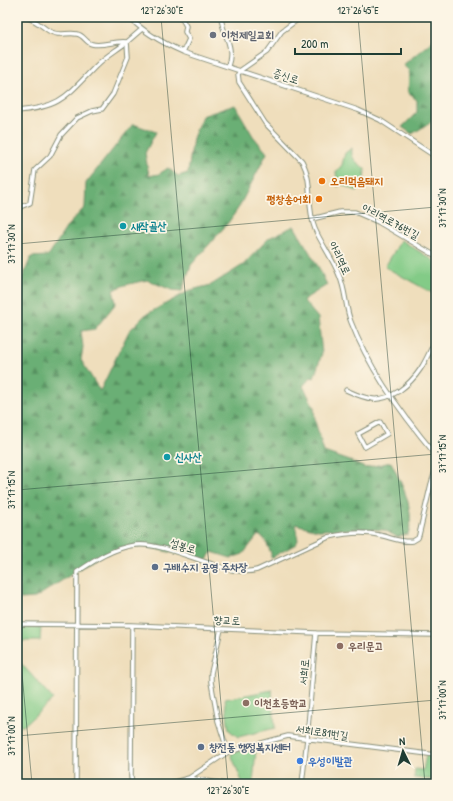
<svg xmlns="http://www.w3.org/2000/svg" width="453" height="801" font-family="'Patrick Hand','Poor Story',sans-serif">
  <defs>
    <pattern id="forest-firs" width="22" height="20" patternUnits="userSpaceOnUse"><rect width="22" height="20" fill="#6aaf74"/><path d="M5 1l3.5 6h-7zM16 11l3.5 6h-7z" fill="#579060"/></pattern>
  </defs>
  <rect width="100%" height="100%" fill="#fcf5e5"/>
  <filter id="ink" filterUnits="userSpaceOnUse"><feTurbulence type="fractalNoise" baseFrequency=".025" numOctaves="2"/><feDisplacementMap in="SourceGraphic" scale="8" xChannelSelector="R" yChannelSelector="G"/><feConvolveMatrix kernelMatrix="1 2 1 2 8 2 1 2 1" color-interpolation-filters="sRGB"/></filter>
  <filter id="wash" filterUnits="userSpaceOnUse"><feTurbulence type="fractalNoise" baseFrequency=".012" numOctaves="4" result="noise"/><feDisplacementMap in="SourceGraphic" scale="16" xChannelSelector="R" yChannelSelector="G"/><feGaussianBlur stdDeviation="0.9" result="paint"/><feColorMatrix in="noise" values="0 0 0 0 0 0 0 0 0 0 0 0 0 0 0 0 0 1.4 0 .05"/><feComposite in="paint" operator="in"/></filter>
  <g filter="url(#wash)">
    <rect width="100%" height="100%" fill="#efdebc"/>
    <path fill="#83cb87" stroke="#51845e" d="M 352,148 C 350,159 357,162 365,169 L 364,183 L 357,191 L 341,184 L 338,187 L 336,172 L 342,165 L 345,153 Z
      M 401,240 L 436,262 L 436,295 L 385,267 Z
      M 17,627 L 41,627 L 40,641 L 20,641 L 17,636 Z
      M 17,659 L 53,699 L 22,727 L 17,722 Z
      M 272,690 L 275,728 L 238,737 L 229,730 L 225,699 Z
      M 253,746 L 256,749 L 253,784 L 243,784 L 231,754 Z
      M 426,755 L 436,756 L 436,780 L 414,778 L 415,769 L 423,770 Z"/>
    <path fill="url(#forest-firs)" stroke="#447654" d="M 436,38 L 436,119 L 412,134 L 402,127 L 417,112 L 417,100 L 408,93 L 409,71 L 403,65 Z
      M 235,105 L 253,136 L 267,153 L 239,207 L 228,223 L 191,265 L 182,291 L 172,290 L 147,280 L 125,285 L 113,290 L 116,303 L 95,329 L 81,331 L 83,347 L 81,360 L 100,391 L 129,331 L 145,315 L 191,290 L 211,285 L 243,265 L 269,238 L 294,226 L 319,268 L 327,285 L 303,300 L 318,318 L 322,353 L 314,378 L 311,377 L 303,386 L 314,407 L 315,421 L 324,452 L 350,461 L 365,468 L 391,462 C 401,483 416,509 408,534 L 397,537 L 384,530 L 367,529 L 318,530 L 295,524 L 298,540 L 296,544 L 271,558 L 271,553 L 264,538 L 258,535 L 243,554 L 231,558 L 212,552 L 206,560 L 146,547 L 129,546 L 98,557 L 35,598 L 20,599 L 20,585 L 18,585 L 19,578 L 17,578 L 17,291 L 31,257 L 48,256 L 68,225 L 85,207 L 86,183 L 133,124 L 156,132 L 145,153 L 149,176 L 159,174 L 168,168 L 178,176 L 188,173 L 193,138 L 202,116 Z"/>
  </g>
  <g filter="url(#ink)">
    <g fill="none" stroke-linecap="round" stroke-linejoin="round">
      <g stroke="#878e78" stroke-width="5.5">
        <path id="minor" d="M 25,17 C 35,19 41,26 49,31 C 59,37 67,32 77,34 C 84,35 86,43 92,44 C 103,47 115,40 127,42 L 142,29
          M 129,17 C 144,33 163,43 183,52 L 358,110 L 380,120 L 436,157
          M 181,17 L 186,26 L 185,32 L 189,39 L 183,52
          M 221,17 C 223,37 235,44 228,66
          M 301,17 L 282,31 L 267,52 L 241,70 L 238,74 L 239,82 L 265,123 L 302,161 C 314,183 306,208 315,229 C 322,245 333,259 339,275 C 346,290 345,307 351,322 C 369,369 404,417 436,455
          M 17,111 C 63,107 67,95 97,65 C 106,56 117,50 127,42
          M 17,212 L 20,207 L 30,203 L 35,170 L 50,156 L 61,135 L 77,118 L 92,111 L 102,109 L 113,94 L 128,57 L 127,42
          M 312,219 L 340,212 L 355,212 L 378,222 L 436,256
          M 346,390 C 355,394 363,398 373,399 C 383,400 391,396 399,391 C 420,376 426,360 436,338
          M 380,422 L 387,434 L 365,447 L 358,434 Z
          M 17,624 L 132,625 L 316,633 L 436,635
          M 221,629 L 211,673 L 211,682 L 218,721 L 228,752
          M 189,778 L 225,784
          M 76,784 L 77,572 C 95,560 113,548 135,545 C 156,542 191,558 212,564 C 226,569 241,574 257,570 L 329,537 C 346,533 362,531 379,535 C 390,537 401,543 413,541 L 418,538 L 419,535 L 431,484 L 436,468
          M 132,784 L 131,777 L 132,625
          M 167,784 L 189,778 L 228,752 L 288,736 L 436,755
          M 302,784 L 307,739 L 316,633"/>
      </g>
      <use href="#minor" stroke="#fff" stroke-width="3.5"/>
    </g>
  </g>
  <path fill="none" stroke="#1f3d34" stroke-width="1" stroke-opacity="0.45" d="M 161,17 L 228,784M 358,17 L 425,784M 17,244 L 436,207M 17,490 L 436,454M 17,618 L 32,784M 17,736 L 436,700"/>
  <circle fill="#6b7280" stroke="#fcf5e5" stroke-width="1.5" cx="213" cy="35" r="4"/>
  <g fill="#e8710a" stroke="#fcf5e5" stroke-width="1.5">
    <circle cx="322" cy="181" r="4"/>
    <circle cx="319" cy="199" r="4"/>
  </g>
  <g fill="#0f9aa8" stroke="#fcf5e5" stroke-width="1.5">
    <circle cx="123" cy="226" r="4"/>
    <circle cx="167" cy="457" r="4"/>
  </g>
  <g fill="#5c6f8a" stroke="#fcf5e5" stroke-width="1.5">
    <circle cx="155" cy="567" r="4"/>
    <circle cx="201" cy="747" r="4"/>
  </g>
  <g fill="#8d6e63" stroke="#fcf5e5" stroke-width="1.5">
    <circle cx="340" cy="646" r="4"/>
    <circle cx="246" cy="703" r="4"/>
  </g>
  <circle fill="#3f7fe0" stroke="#fcf5e5" stroke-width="1.5" cx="300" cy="761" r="4"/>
  <g text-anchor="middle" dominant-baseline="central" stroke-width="3.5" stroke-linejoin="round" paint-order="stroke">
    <g font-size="11" font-weight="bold" fill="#5b616d" stroke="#fcf5e5" text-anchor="start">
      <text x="221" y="35">이천제일교회</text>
    </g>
    <g font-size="11" fill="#1f3d34" stroke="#fcf5e5">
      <text transform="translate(286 76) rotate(18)">증신로</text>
      <text transform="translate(391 221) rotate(28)">아리역로76번길</text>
      <text transform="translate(340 258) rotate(64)">아리역로</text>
      <text transform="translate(183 546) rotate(17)">설봉로</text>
      <text transform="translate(227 620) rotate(3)">향교로</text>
      <text transform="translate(304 672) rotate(-85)">서희로</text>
      <text transform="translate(322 732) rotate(8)">서희로81번길</text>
    </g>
    <g font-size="11" font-weight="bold" fill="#c56008" stroke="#fcf5e5" text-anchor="start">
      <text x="330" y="181">오리먹음돼지</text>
      <text x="311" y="199" text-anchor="end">평창송어회</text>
    </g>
    <g font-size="11" font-weight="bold" fill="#0d838f" stroke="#fcf5e5" text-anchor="start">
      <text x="131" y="226">새작골산</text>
      <text x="175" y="457">신사산</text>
    </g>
    <g font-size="11" font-weight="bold" fill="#4e5e75" stroke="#fcf5e5" text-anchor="start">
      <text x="163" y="567">구배수지 공영 주차장</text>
      <text x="209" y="747">창전동 행정복지센터</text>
    </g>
    <g font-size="11" font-weight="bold" fill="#785e54" stroke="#fcf5e5" text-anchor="start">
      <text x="348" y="646">우리문고</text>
      <text x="254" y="703">이천초등학교</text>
    </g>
    <g font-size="11" font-weight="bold" fill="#366cbe" stroke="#fcf5e5" text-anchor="start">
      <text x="308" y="761">우성이발관</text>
    </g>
  </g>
  <rect width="453" height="801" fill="none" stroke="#fcf5e5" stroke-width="44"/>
  <g transform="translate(403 751) rotate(355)" stroke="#fcf5e5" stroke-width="3" paint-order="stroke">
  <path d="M0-3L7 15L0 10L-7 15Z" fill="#1f3d34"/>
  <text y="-6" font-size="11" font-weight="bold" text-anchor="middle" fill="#1f3d34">N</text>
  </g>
  <path d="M295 48v6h106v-6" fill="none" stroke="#1f3d34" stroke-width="2"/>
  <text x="301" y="48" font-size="12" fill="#1f3d34" stroke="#fcf5e5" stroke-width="3" paint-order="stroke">200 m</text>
  <rect x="22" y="22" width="409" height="757" fill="none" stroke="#1f3d34" stroke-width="1.5"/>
  <g font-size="10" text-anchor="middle" fill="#1f3d34">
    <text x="162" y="14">127°26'30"E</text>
    <text x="358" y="14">127°26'45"E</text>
    <text transform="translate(442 208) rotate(-90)" y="4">37°17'30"N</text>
    <text transform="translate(11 244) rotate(-90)" y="4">37°17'30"N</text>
    <text transform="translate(442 454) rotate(-90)" y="4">37°17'15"N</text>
    <text transform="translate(11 490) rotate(-90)" y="4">37°17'15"N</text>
    <text transform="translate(442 700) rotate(-90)" y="4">37°17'00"N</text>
    <text transform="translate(11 736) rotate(-90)" y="4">37°17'00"N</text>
    <text x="228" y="794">127°26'30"E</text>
  </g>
</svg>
